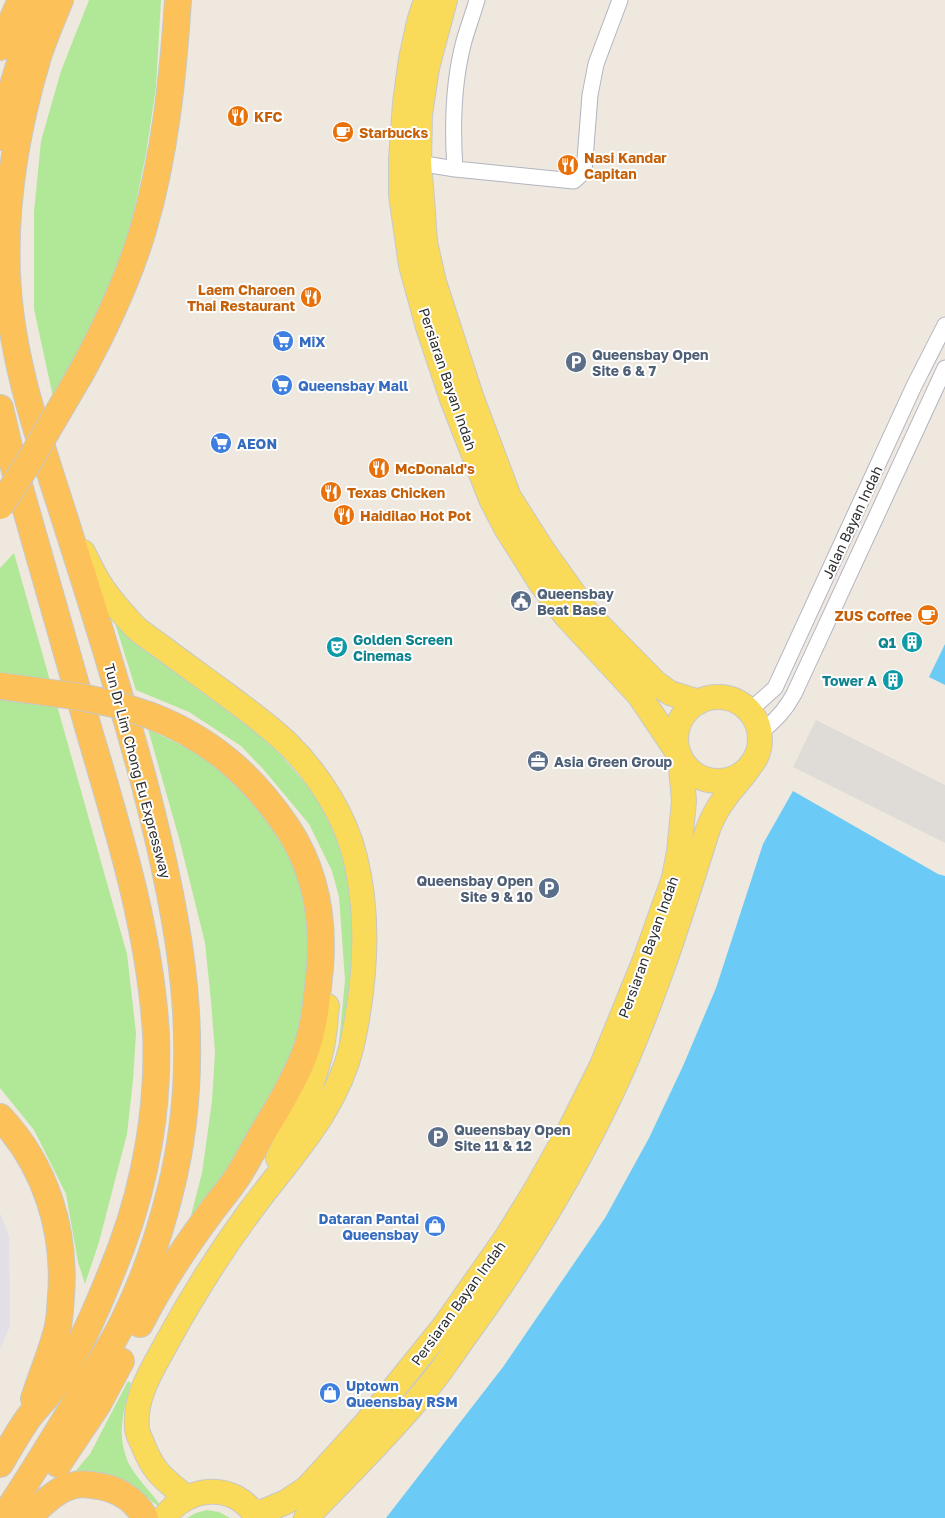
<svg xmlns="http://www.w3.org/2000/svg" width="945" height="1518" font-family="'Golos Text',sans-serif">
  <rect width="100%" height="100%" fill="#efe8de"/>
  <path fill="#e2dfe7" d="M 0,1213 L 9,1236 L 10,1326 L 0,1349 Z"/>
  <path fill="#b0e898" d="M 89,0 L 161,0 L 156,87 L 146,154 L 130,231 L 91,336 L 56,411 L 34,309 L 34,212 L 41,141 L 61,71 Z
    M 14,553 L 127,954 L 136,1033 L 133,1080 L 127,1134 L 99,1242 L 85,1284 L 78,1262 L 66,1194 L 34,1130 L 0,1088 L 0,568 Z
    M 114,620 L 254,729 L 279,753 L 316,796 L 332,827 L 349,867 L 354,909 L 353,962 L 340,1053 L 338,1053 L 345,980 L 339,897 L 332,871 L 309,824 L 264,770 L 241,746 L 189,712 L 136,690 Z
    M 148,729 L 195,752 L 218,768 L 249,798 L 267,820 L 292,860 L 306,903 L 311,959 L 298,1045 L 253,1134 L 188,1227 L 202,1173 L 212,1101 L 215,1052 L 211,1001 L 205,943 L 179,838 Z
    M 128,1381 L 131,1383 C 123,1412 116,1436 129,1464 C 136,1477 149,1490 158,1502 L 159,1504 L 158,1506 L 142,1494 L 67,1481 L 90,1454 Z
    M 207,1510 L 219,1512 L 230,1518 L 187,1518 L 196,1513 Z"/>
  <path fill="#dfdbd6" d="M 816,720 L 945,785 L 945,843 L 793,767 Z"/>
  <path fill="#6ccbf6" d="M 945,644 L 945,685 L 929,677 Z
    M 793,791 L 938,874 L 945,876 L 945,1518 L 386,1518 L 503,1367 L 605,1218 L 649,1138 L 683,1066 L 716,988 L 763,844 Z"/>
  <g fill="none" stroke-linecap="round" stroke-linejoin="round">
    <g stroke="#b2b4c1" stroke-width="17">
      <path id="minor" d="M 419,163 L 455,169 L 574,181 L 584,172 L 590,95 L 596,64 L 620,0
        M 455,169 C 452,126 453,82 464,41 C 468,27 473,14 477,0
        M 749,711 L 775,688 L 914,386 L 945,325
        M 759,733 C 775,722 785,711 794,694 L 945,368"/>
    </g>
    <g stroke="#c8c8c8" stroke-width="26">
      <path id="primary" d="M 445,0 L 427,68 L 420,114 L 419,163 L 422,199 L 425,242 L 434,282 L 471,396 L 509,497 L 542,549 L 589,615 L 656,683 L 670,693 L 699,702
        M 83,552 C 89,564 95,577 102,587 C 111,601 124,615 135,627 C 145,636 157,643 167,651 C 187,666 207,680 227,695 C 248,711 271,727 289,745 C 319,775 345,816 355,857 C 370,917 365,985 352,1045 C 336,1113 288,1159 248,1214 C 218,1255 190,1300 166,1344 C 151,1372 134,1397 137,1429 C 138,1435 141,1440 143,1445 C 154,1473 163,1478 186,1497
        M676 739a42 42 0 1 1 84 0a42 42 0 1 1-84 0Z
        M 278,1158 C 296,1123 312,1090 321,1051 C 325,1037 325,1021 327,1006
        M 255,1515 L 286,1502 L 307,1488 L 367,1422 L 445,1325 L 506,1238 L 535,1191 L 571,1127 L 602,1065 L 644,962 L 674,878 L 679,852 L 684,801 L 680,756 L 639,695 L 566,616 L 540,582 L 506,528 L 491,499 L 452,399 L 428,327 L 411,265 L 401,195 L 401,160 L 405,103 L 411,59 L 419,22 L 426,0
        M 164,1518 C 187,1485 235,1481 257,1518
        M 306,1518 C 350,1473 394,1429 433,1381 C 445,1366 455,1350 466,1335 C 522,1258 572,1177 612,1092 C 652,1007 680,918 708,829 C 712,819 717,809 723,801 C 732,787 744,777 752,763"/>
    </g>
    <g stroke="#c8c8c8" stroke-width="28">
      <path id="trunk" d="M 0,47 L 21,0
        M 0,137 L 4,115 L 39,0
        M 81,373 C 106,327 128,280 143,230 C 165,156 173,77 178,0
        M 0,408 L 13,464 C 39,554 65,644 90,734 C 119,832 150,932 156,1034 C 159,1106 146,1181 121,1248 C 104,1292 80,1352 52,1390 C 43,1402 32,1411 25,1423 C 16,1436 8,1451 0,1464
        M 0,1117 C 46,1166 66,1231 61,1296 C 60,1309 60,1322 56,1334 C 50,1356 41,1377 34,1399
        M 140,1324 C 159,1286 183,1250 208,1216 C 218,1202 229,1190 238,1176 C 249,1159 257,1141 268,1124 C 282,1101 295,1079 305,1053 C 315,1026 317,996 320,968 C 324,918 315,869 287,827 C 251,774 209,738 149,715
        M 58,1464 L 98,1404 L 121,1361
        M 3,1518 C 27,1482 49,1446 71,1410 C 89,1380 109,1351 124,1320 C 144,1280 159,1236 170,1192 C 206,1052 180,919 144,782 C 121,697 95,613 68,529 C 42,446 10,361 7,273 C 4,202 17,128 37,60 C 43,40 52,20 60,0
        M 27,1518 C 41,1506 54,1491 71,1486 C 78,1484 85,1484 91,1485 C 114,1487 134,1497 145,1518"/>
    </g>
    <use href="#minor" stroke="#fff" stroke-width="15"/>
    <use href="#primary" stroke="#f9db59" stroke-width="24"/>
    <use href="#trunk" stroke="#fcc259" stroke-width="26"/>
    <g stroke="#c8c8c8" stroke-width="28" stroke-linecap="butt">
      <path id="trunk-bridge" d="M 0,506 L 27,465 L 81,373
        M 0,686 L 81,697 L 118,705 L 149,715"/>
    </g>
    <use href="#trunk-bridge" stroke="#fcc259" stroke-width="26"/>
  </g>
  <defs>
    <g id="restaurant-disc" transform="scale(1.125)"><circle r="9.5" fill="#e8710a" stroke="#fff"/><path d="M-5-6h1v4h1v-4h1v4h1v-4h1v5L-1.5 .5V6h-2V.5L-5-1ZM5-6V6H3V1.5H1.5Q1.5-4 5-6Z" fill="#fff"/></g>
    <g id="cafe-disc" transform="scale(1.125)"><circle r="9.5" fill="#e8710a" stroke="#fff"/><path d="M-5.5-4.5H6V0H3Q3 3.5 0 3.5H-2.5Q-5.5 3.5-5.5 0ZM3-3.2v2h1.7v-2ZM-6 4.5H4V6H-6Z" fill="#fff"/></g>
    <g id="supermarket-disc" transform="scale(1.125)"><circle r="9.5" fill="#3f7fe0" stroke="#fff"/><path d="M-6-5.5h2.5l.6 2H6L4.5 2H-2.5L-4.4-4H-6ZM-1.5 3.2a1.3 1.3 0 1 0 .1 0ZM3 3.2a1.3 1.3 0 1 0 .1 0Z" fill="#fff"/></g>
    <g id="parking-disc" transform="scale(1.125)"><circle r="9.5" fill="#5c6f8a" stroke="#fff"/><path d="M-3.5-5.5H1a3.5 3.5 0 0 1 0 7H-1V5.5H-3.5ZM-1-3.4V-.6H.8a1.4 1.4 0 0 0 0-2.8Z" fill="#fff"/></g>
    <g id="civic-disc" transform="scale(1.125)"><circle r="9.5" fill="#5c6f8a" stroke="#fff"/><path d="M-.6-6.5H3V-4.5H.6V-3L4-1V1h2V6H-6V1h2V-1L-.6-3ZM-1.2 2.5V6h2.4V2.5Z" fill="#fff"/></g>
    <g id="building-disc" transform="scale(1.125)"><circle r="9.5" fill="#0f9aa8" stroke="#fff"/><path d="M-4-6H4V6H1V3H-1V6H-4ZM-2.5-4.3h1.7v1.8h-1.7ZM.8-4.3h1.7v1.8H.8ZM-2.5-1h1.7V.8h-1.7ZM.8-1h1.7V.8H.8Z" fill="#fff"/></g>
    <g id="theatre-disc" transform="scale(1.125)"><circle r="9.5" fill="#0f9aa8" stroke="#fff"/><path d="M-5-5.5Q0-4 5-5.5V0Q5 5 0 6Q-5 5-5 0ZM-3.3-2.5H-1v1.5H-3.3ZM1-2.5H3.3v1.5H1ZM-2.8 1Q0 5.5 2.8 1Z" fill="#fff"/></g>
    <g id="office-disc" transform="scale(1.125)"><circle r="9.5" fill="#5c6f8a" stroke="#fff"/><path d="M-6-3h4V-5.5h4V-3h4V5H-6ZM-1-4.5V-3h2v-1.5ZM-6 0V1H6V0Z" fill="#fff"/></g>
    <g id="shop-disc" transform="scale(1.125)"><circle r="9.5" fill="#3f7fe0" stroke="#fff"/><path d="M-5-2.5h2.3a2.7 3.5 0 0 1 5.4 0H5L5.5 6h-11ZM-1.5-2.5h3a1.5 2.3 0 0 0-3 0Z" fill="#fff"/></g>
  </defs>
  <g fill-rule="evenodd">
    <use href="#restaurant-disc" x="238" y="116"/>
    <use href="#cafe-disc" x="343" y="132"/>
    <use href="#restaurant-disc" x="568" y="165"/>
    <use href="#restaurant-disc" x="311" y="297"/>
    <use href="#supermarket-disc" x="283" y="341"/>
    <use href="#parking-disc" x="576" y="362"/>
    <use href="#supermarket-disc" x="282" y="385"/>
    <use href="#supermarket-disc" x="221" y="443"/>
    <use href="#restaurant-disc" x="379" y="468"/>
    <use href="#restaurant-disc" x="331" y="492"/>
    <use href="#restaurant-disc" x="344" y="515"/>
    <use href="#civic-disc" x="521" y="601"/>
    <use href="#cafe-disc" x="928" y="615"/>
    <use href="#building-disc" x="912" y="642"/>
    <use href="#theatre-disc" x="337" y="647"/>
    <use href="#building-disc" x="893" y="680"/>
    <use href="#office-disc" x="538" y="761"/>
    <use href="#parking-disc" x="549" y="888"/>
    <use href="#parking-disc" x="438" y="1137"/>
    <use href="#shop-disc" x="435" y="1226"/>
    <use href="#shop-disc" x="330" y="1393"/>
  </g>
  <g text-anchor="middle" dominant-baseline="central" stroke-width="4" stroke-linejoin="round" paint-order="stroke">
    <g font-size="14" font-weight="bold" fill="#c56008" stroke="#fff" text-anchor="start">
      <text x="254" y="116">KFC</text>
      <text x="359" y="132">Starbucks</text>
      <text x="584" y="157">Nasi Kandar<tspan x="584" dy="16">Capitan</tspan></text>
      <text x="295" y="289" text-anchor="end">Laem Charoen<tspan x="295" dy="16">Thai Restaurant</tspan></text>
      <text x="395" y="468">McDonald's</text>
      <text x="347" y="492">Texas Chicken</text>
      <text x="360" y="515">Haidilao Hot Pot</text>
      <text x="912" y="615" text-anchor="end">ZUS Coffee</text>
    </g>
    <g font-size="14" font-weight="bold" fill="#366cbe" stroke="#fff" text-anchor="start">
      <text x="299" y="341">MiX</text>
      <text x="298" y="385">Queensbay Mall</text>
      <text x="237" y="443">AEON</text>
      <text x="419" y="1218" text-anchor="end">Dataran Pantai<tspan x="419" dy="16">Queensbay</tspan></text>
      <text x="346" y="1385">Uptown<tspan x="346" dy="16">Queensbay RSM</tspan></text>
    </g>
    <g font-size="14" font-weight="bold" fill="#4e5e75" stroke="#fff" text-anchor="start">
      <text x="592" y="354">Queensbay Open<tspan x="592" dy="16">Site 6 &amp; 7</tspan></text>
      <text x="537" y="593">Queensbay<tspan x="537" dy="16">Beat Base</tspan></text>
      <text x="554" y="761">Asia Green Group</text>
      <text x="533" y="880" text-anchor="end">Queensbay Open<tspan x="533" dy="16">Site 9 &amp; 10</tspan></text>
      <text x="454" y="1129">Queensbay Open<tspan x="454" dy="16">Site 11 &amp; 12</tspan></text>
    </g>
    <g font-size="14" fill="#2d2d2d" stroke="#fff">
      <text transform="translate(448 379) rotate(71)">Persiaran Bayan Indah</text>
      <text transform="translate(852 522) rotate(-65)">Jalan Bayan Indah</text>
      <text transform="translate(138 771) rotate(75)">Tun Dr Lim Chong Eu Expressway</text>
      <text transform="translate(648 947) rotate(-70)">Persiaran Bayan Indah</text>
      <text transform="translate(458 1303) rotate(-54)">Persiaran Bayan Indah</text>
    </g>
    <g font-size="14" font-weight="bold" fill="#0d838f" stroke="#fff" text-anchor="end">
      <text x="353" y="639" text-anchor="start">Golden Screen<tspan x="353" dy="16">Cinemas</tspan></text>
      <text x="896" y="642">Q1</text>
      <text x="877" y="680">Tower A</text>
    </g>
  </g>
</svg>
